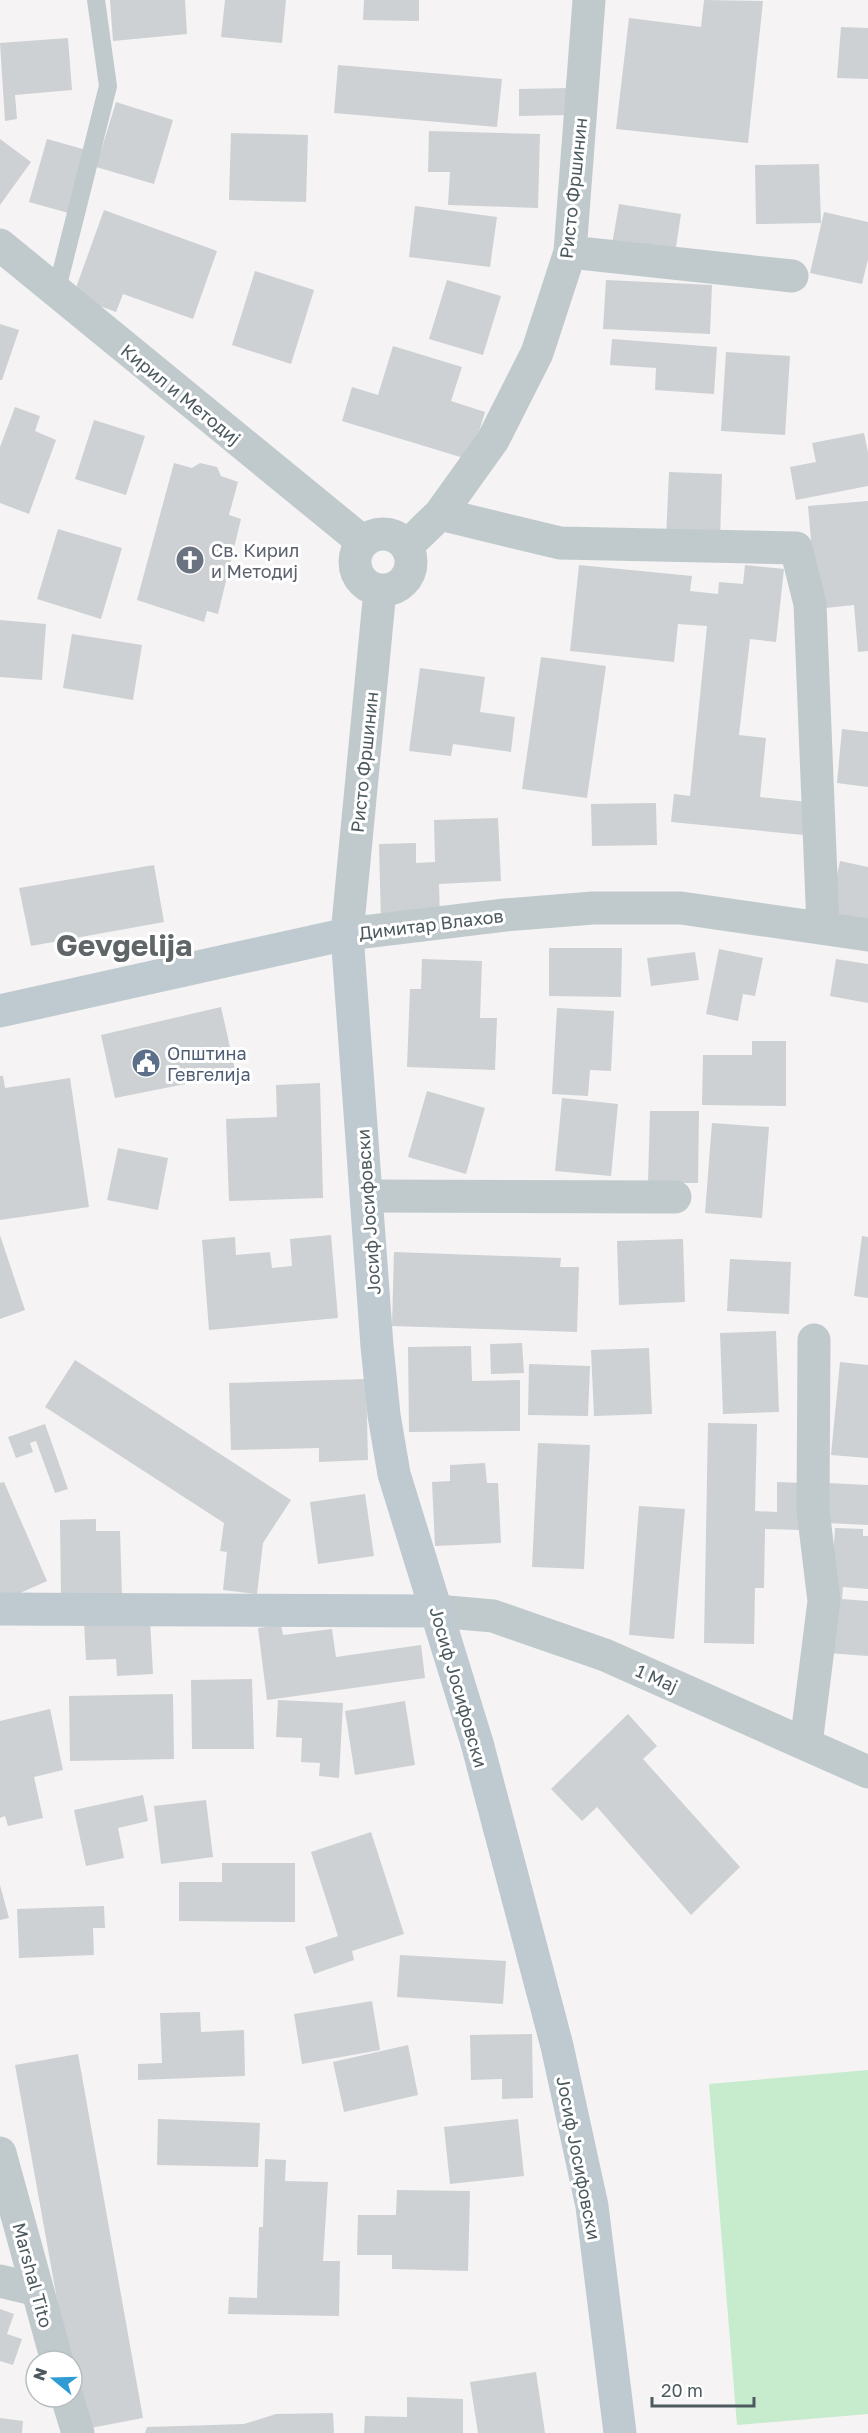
<svg xmlns="http://www.w3.org/2000/svg" width="868" height="2433" font-family="'Golos Text',sans-serif">
  <rect width="100%" height="100%" fill="#f5f3f3"/>
  <path fill="#c7eccd" d="M 868,2070 L 868,2414 L 737,2425 L 709,2084 Z"/>
  <path fill="#cdd1d4" d="M 110,0 L 185,0 L 187,34 L 113,41 Z
    M 225,0 L 286,0 L 282,43 L 221,37 Z
    M 364,0 L 419,0 L 419,21 L 363,20 Z
    M 704,0 L 763,1 L 748,143 L 616,129 L 629,18 L 701,27 Z
    M 841,27 L 868,28 L 868,79 L 837,78 Z
    M 68,38 L 72,90 L 15,95 L 17,119 L 5,121 L 0,43 Z
    M 338,65 L 502,79 L 497,127 L 334,113 Z
    M 570,88 L 570,115 L 519,116 L 519,89 Z
    M 116,102 L 173,120 L 154,184 L 96,167 Z
    M 429,131 L 540,134 L 538,208 L 448,205 L 450,172 L 428,172 Z
    M 231,133 L 308,135 L 306,202 L 229,200 Z
    M 0,139 L 31,162 L 0,205 Z
    M 47,139 L 90,151 L 72,214 L 29,202 Z
    M 819,164 L 821,223 L 756,224 L 755,165 Z
    M 619,204 L 681,214 L 674,260 L 611,250 Z
    M 415,206 L 497,217 L 490,267 L 409,257 Z
    M 104,210 L 217,251 L 193,319 L 123,294 L 116,312 L 73,296 Z
    M 824,212 L 868,222 L 868,259 L 862,284 L 810,273 Z
    M 255,271 L 314,290 L 291,364 L 232,345 Z
    M 447,280 L 501,296 L 483,355 L 429,339 Z
    M 606,280 L 712,285 L 710,334 L 603,329 Z
    M 0,324 L 19,330 L 2,380 L 0,380 Z
    M 612,339 L 717,347 L 714,394 L 655,390 L 656,368 L 610,365 Z
    M 393,346 L 462,367 L 451,401 L 485,412 L 470,460 L 342,421 L 352,387 L 378,395 Z
    M 726,352 L 790,356 L 785,435 L 721,431 Z
    M 15,407 L 40,416 L 35,431 L 56,440 L 29,514 L 0,503 L 0,447 Z
    M 94,420 L 145,436 L 126,495 L 75,479 Z
    M 864,433 L 868,453 L 868,486 L 796,500 L 790,467 L 816,462 L 812,443 Z
    M 174,463 L 192,468 L 200,463 L 217,467 L 221,476 L 238,482 L 229,515 L 241,519 L 218,614 L 207,611 L 204,622 L 137,600 Z
    M 669,472 L 722,474 L 720,541 L 666,539 Z
    M 868,501 L 868,651 L 858,652 L 854,605 L 817,609 L 808,506 Z
    M 58,529 L 122,548 L 101,619 L 37,599 Z
    M 579,565 L 692,576 L 690,591 L 718,594 L 719,582 L 743,584 L 745,565 L 784,569 L 776,642 L 750,639 L 739,735 L 766,738 L 760,797 L 818,803 L 814,836 L 671,822 L 674,794 L 690,796 L 707,626 L 678,624 L 674,662 L 570,651 Z
    M 0,620 L 46,624 L 42,680 L 0,677 Z
    M 72,634 L 142,645 L 133,700 L 63,688 Z
    M 541,657 L 606,666 L 587,798 L 522,789 Z
    M 420,668 L 485,677 L 480,712 L 515,717 L 511,752 L 453,744 L 451,756 L 409,751 Z
    M 842,729 L 868,732 L 868,787 L 837,783 Z
    M 656,803 L 657,845 L 592,846 L 591,804 Z
    M 498,818 L 501,881 L 439,884 L 440,920 L 381,923 L 379,844 L 416,843 L 416,863 L 435,862 L 434,820 Z
    M 840,861 L 868,867 L 868,930 L 827,921 Z
    M 154,865 L 164,922 L 31,946 L 19,888 Z
    M 549,948 L 622,948 L 621,997 L 549,996 Z
    M 719,949 L 763,958 L 755,996 L 743,994 L 738,1021 L 706,1014 Z
    M 695,952 L 699,980 L 651,986 L 647,958 Z
    M 422,959 L 482,961 L 480,1018 L 497,1018 L 495,1070 L 407,1067 L 410,989 L 421,989 Z
    M 836,959 L 868,964 L 868,1003 L 830,996 Z
    M 221,1007 L 236,1074 L 115,1098 L 101,1035 Z
    M 557,1008 L 614,1011 L 611,1071 L 590,1070 L 588,1096 L 552,1094 Z
    M 752,1041 L 786,1041 L 786,1106 L 702,1105 L 703,1055 L 752,1055 Z
    M 0,1076 L 3,1076 L 5,1088 L 70,1078 L 89,1207 L 0,1220 Z
    M 320,1083 L 323,1198 L 229,1201 L 226,1119 L 277,1117 L 276,1085 Z
    M 427,1091 L 485,1108 L 466,1174 L 408,1157 Z
    M 562,1098 L 618,1104 L 611,1176 L 555,1171 Z
    M 650,1111 L 699,1111 L 698,1183 L 648,1183 Z
    M 712,1123 L 769,1127 L 762,1218 L 705,1213 Z
    M 118,1148 L 168,1158 L 158,1210 L 107,1200 Z
    M 0,1235 L 25,1310 L 0,1319 Z
    M 331,1235 L 338,1318 L 209,1330 L 202,1240 L 235,1237 L 236,1255 L 270,1252 L 272,1268 L 292,1266 L 290,1239 Z
    M 862,1236 L 868,1237 L 868,1298 L 854,1296 Z
    M 683,1239 L 685,1302 L 619,1305 L 617,1241 Z
    M 394,1252 L 561,1258 L 560,1267 L 579,1267 L 577,1332 L 392,1326 Z
    M 730,1259 L 791,1262 L 789,1314 L 727,1311 Z
    M 776,1331 L 779,1412 L 723,1414 L 720,1333 Z
    M 522,1343 L 524,1373 L 491,1374 L 490,1344 Z
    M 471,1346 L 472,1381 L 520,1380 L 520,1431 L 409,1432 L 408,1347 Z
    M 649,1348 L 652,1414 L 594,1416 L 591,1350 Z
    M 75,1360 L 291,1500 L 263,1543 L 257,1594 L 223,1590 L 227,1552 L 220,1551 L 224,1523 L 45,1407 Z
    M 840,1362 L 868,1365 L 868,1458 L 831,1455 Z
    M 529,1364 L 590,1366 L 588,1416 L 528,1415 Z
    M 366,1379 L 368,1460 L 319,1462 L 319,1448 L 231,1450 L 229,1383 Z
    M 708,1423 L 757,1424 L 755,1511 L 777,1512 L 777,1482 L 803,1483 L 801,1530 L 765,1529 L 764,1588 L 755,1588 L 754,1644 L 704,1643 Z
    M 45,1424 L 68,1489 L 55,1493 L 36,1441 L 30,1443 L 33,1452 L 16,1458 L 8,1437 Z
    M 538,1443 L 590,1445 L 584,1569 L 532,1567 Z
    M 485,1463 L 487,1483 L 498,1483 L 501,1543 L 435,1546 L 432,1482 L 450,1481 L 450,1465 Z
    M 4,1482 L 47,1581 L 0,1602 L 0,1483 Z
    M 828,1483 L 868,1485 L 868,1525 L 826,1523 Z
    M 365,1494 L 374,1556 L 318,1564 L 310,1502 Z
    M 639,1506 L 685,1509 L 674,1639 L 629,1635 Z
    M 96,1519 L 96,1531 L 120,1531 L 122,1596 L 61,1597 L 60,1520 Z
    M 835,1528 L 863,1529 L 863,1536 L 868,1536 L 868,1589 L 843,1587 L 842,1599 L 868,1601 L 868,1656 L 827,1653 Z
    M 150,1619 L 153,1674 L 117,1676 L 116,1659 L 86,1660 L 84,1622 Z
    M 281,1625 L 283,1635 L 332,1629 L 336,1657 L 421,1645 L 425,1678 L 267,1700 L 258,1628 Z
    M 252,1679 L 254,1749 L 192,1749 L 191,1680 Z
    M 173,1694 L 174,1759 L 70,1761 L 69,1696 Z
    M 278,1700 L 343,1703 L 339,1778 L 319,1776 L 320,1763 L 301,1762 L 302,1738 L 276,1737 Z
    M 405,1701 L 415,1765 L 355,1775 L 345,1711 Z
    M 50,1709 L 63,1770 L 34,1777 L 43,1818 L 8,1826 L 5,1816 L 0,1818 L 0,1721 Z
    M 628,1714 L 657,1746 L 643,1759 L 740,1867 L 691,1915 L 597,1807 L 582,1821 L 551,1789 Z
    M 143,1795 L 148,1821 L 118,1828 L 124,1858 L 86,1866 L 74,1810 Z
    M 206,1800 L 213,1857 L 161,1864 L 154,1806 Z
    M 371,1832 L 404,1934 L 352,1951 L 354,1960 L 314,1974 L 305,1947 L 338,1936 L 311,1852 Z
    M 222,1863 L 295,1863 L 295,1922 L 179,1921 L 179,1882 L 222,1882 Z
    M 0,1885 L 9,1918 L 0,1920 Z
    M 104,1906 L 105,1928 L 93,1928 L 94,1955 L 19,1958 L 17,1909 Z
    M 400,1955 L 506,1961 L 503,2004 L 397,1997 Z
    M 372,2001 L 380,2050 L 302,2064 L 294,2014 Z
    M 200,2012 L 201,2032 L 244,2030 L 245,2076 L 138,2080 L 138,2064 L 162,2063 L 160,2013 Z
    M 532,2034 L 533,2098 L 502,2099 L 502,2079 L 471,2080 L 470,2035 Z
    M 408,2045 L 418,2095 L 344,2112 L 333,2062 Z
    M 78,2054 L 143,2418 L 80,2430 L 72,2383 L 72,2361 L 68,2361 L 15,2065 Z
    M 158,2119 L 260,2123 L 258,2167 L 157,2165 Z
    M 518,2119 L 524,2176 L 450,2184 L 444,2127 Z
    M 265,2159 L 286,2160 L 285,2181 L 328,2182 L 323,2261 L 340,2261 L 339,2316 L 228,2314 L 229,2297 L 257,2298 L 259,2227 L 263,2227 Z
    M 397,2190 L 470,2191 L 468,2271 L 392,2269 L 392,2255 L 357,2255 L 358,2215 L 396,2215 Z
    M 0,2309 L 14,2314 L 7,2334 L 22,2339 L 13,2365 L 0,2361 Z
    M 536,2372 L 545,2433 L 478,2433 L 470,2382 Z
    M 407,2397 L 463,2399 L 463,2433 L 364,2433 L 365,2416 L 407,2417 Z
    M 333,2413 L 334,2433 L 145,2433 L 147,2427 L 244,2424 L 276,2414 Z
    M 0,2418 L 23,2421 L 22,2433 L 0,2433 Z"/>
  <g fill="none" stroke-linecap="round" stroke-linejoin="round">
    <path stroke="#c0cacd" stroke-width="18" d="M 56,293 L 108,86 L 96,0"/>
    <path stroke="#c0cacd" stroke-width="33" d="M 0,245 L 363,542
      M 570,252 L 792,276
      M 440,514 L 560,543 L 796,548 L 810,604 L 823,927
      M355 562a28 28 0 1 1 56 0a28 28 0 1 1-56 0Z
      M 407,546 L 440,514 L 493,440 L 537,353 L 570,252 L 589,0
      M 380,590 L 347,934 L 505,915 L 593,908 L 681,908 L 868,935
      M 367,1196 L 675,1197
      M 437,1611 L 493,1616 L 605,1655 L 868,1772
      M 806,1744 L 824,1601 L 813,1510 L 814,1340
      M 0,2281 L 37,2290"/>
    <path stroke="#c0cacd" stroke-width="33" d="M 0,2153 L 57,2361
      M 67,2397 L 78,2433"/>
    <path stroke="#becacf" stroke-width="33" d="M 0,1011 L 347,934 L 377,1346 L 384,1415 L 394,1474 L 477,1743 L 557,2046 L 592,2206 L 620,2433
      M 0,1609 L 437,1611"/>
  </g>
  <defs>
    <g id="church-disc" transform="scale(1.5)"><circle r="9.5" fill="#6b7280" stroke="#fff"/><path d="M-1.2-6h2.4v3.5h3.3v2.4h-3.3V6h-2.4V-.1h-3.3v-2.4h3.3Z" fill="#fff"/></g>
    <g id="civic-disc" transform="scale(1.5)"><circle r="9.5" fill="#5c6f8a" stroke="#fff"/><path d="M-.6-6.5H3V-4.5H.6V-3L4-1V1h2V6H-6V1h2V-1L-.6-3ZM-1.2 2.5V6h2.4V2.5Z" fill="#fff"/></g>
  </defs>
  <g fill-rule="evenodd">
    <use href="#church-disc" x="190" y="560"/>
    <use href="#civic-disc" x="146" y="1063"/>
  </g>
  <g text-anchor="middle" dominant-baseline="central" stroke-width="6" stroke-linejoin="round" paint-order="stroke">
    <g font-size="18" fill="#4c5a5f" stroke="#fff">
      <text transform="translate(573 188) rotate(-84)">Ристо Фршинин</text>
      <text transform="translate(181 394) rotate(39)">Кирил и Методиј</text>
      <text transform="translate(364 762) rotate(-84)">Ристо Фршинин</text>
      <text transform="translate(431 924) rotate(-7)">Димитар Влахов</text>
      <text transform="translate(368 1212) rotate(-94)">Јосиф Јосифовски</text>
      <text transform="translate(657 1678) rotate(24)">1 Мај</text>
      <text transform="translate(459 1687) rotate(74)">Јосиф Јосифовски</text>
      <text transform="translate(579 2158) rotate(79)">Јосиф Јосифовски</text>
      <text transform="translate(33 2275) rotate(75)">Marshal Tito</text>
    </g>
    <g font-size="18" fill="#5b616d" stroke="#fff" text-anchor="start">
      <text x="211" y="550">Св. Кирил<tspan x="211" dy="21">и Методиј</tspan></text>
    </g>
    <g font-size="18" fill="#4e5e75" stroke="#fff" text-anchor="start">
      <text x="167" y="1053">Општина<tspan x="167" dy="21">Гевгелија</tspan></text>
    </g>
    <g font-size="30" font-weight="bold" fill="#606567" stroke="#fff">
      <text x="124" y="945">Gevgelija</text>
    </g>
  </g>
  <g transform="translate(54 2379) rotate(289)"><circle r="28" fill="#ffffff" stroke="#b7bdbf" stroke-width="1.5"/>
  <path d="M0-4.5L10 22L0 15L-10 22Z" fill="#2f9dd3"/>
  <text y="-9" font-size="16" font-weight="bold" text-anchor="middle" fill="#4c5a5f">N</text>
  </g>
  <path d="M652 2397v9h102v-9" fill="none" stroke="#4c5a5f" stroke-width="3"/>
  <text x="661" y="2397" font-size="18" fill="#4c5a5f" stroke="#ffffff" stroke-width="4.5" paint-order="stroke">20 m</text>
</svg>
